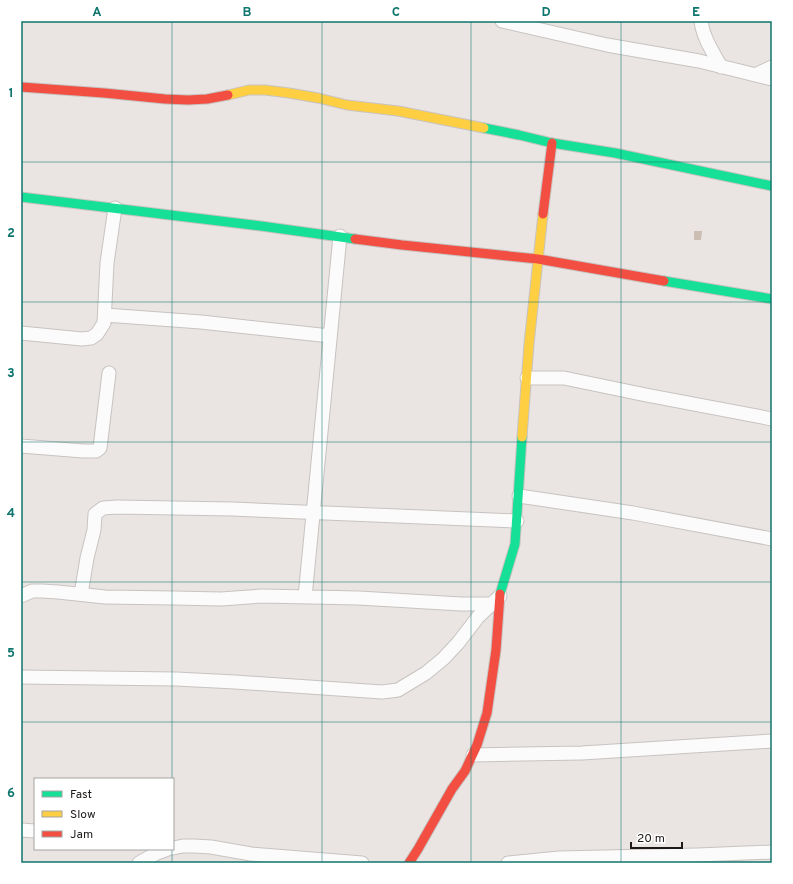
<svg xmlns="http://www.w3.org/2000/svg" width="793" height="884" font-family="Overpass,sans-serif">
  <rect width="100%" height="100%" fill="#eae5e2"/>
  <path fill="#ccbeb2" d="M 694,231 L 702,231 L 701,240 L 694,240 Z"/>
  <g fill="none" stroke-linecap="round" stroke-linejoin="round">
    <g stroke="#c7c3c1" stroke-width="15">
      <path id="street" d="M 502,21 L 607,45 L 699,61 L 772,79
        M 701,21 C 703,38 713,52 721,67
        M 755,75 L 772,67
        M 105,315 L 201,322 L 330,336
        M 21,333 L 82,339 L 91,338 L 97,334 L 104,323 L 107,263 L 115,208
        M 527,378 L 564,378 L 646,395 L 772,419
        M 21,446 L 83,451 L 96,451 L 100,448 L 109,373
        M 519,496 L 633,513 L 772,539
        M 81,594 L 87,558 L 94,530 L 95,514 L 103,508 L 117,507 L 232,509 L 517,521
        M 21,596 L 32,591 L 42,591 L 58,592 L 105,597 L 174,598 L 221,599 L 262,596 L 359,598 L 461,604 L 491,604
        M 305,597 L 340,236
        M 21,677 L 176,679 L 235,682 L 382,692 L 398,690 L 426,673 L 443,659 L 458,643 L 478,617 L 500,596
        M 473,755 L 582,753 L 772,741
        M 21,830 L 35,831
        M 173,848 L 183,846 L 194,846 L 211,847 L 251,854 L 362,863
        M 139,863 L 155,854 L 168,849
        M 508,863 L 559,858 L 698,855 L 772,852"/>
    </g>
    <g stroke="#c7c3c1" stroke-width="11">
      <path id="fast" d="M 484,128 L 519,135 L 552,143 L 615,153 L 772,186
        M 21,197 L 261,226 L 355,239
        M 664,281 L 772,299
        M 500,594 L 515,544 L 522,437"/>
    </g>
    <g stroke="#c7c3c1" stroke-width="11">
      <path id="slow" d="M 228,95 L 249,90 L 265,90 L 289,93 L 318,98 L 347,105 L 398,111 L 484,128
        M 522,437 L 529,344 L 543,214"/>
    </g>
    <g stroke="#c7c3c1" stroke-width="11">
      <path id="jam" d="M 21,87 L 104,93 L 165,99 L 188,100 L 207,99 L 228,95
        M 543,214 L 552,143
        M 355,239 L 402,245 L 538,259 L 664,281
        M 409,863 L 418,849 L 452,789 L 465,771 L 477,745 L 487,713 L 496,650 L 500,594"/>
    </g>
    <use href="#street" stroke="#fcfbfb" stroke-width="13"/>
    <use href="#fast" stroke="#16e098" stroke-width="9"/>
    <use href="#slow" stroke="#ffcf43" stroke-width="9"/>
    <use href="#jam" stroke="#f24e42" stroke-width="9"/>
  </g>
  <path fill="none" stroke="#0f766e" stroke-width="1" stroke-opacity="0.55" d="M 172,21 L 172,779M 322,21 L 322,863M 471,21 L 471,863M 621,21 L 621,863M 21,162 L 772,162M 21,302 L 772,302M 21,442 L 772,442M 21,582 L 772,582M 21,722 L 772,722M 172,849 L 172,863"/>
  <rect width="793" height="884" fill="none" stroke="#ffffff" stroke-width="44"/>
  <rect x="34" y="778" width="140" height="72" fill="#ffffff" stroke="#a4a3a2"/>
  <rect x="42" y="791" width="20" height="6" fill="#16e098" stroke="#a4a3a2"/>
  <text x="70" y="798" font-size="12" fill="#1c1917">Fast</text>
  <rect x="42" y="811" width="20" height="6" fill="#ffcf43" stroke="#a4a3a2"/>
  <text x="70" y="818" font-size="12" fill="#1c1917">Slow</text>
  <rect x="42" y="831" width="20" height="6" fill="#f24e42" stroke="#a4a3a2"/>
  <text x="70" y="838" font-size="12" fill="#1c1917">Jam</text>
  <path d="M631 842v6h51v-6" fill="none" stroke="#1c1917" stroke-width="2"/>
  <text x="637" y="842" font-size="12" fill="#1c1917" stroke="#ffffff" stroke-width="3" paint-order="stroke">20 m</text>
  <rect x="22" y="22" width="749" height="840" fill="none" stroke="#0f766e" stroke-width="1.5"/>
  <g font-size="13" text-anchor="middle" font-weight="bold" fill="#0f766e">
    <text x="97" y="16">A</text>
    <text x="247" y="16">B</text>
    <text x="396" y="16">C</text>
    <text x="546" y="16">D</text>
    <text x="696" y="16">E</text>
    <text x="11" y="97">1</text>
    <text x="11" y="237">2</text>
    <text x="11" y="377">3</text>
    <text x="11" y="517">4</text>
    <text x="11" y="657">5</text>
    <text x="11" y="797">6</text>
  </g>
</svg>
